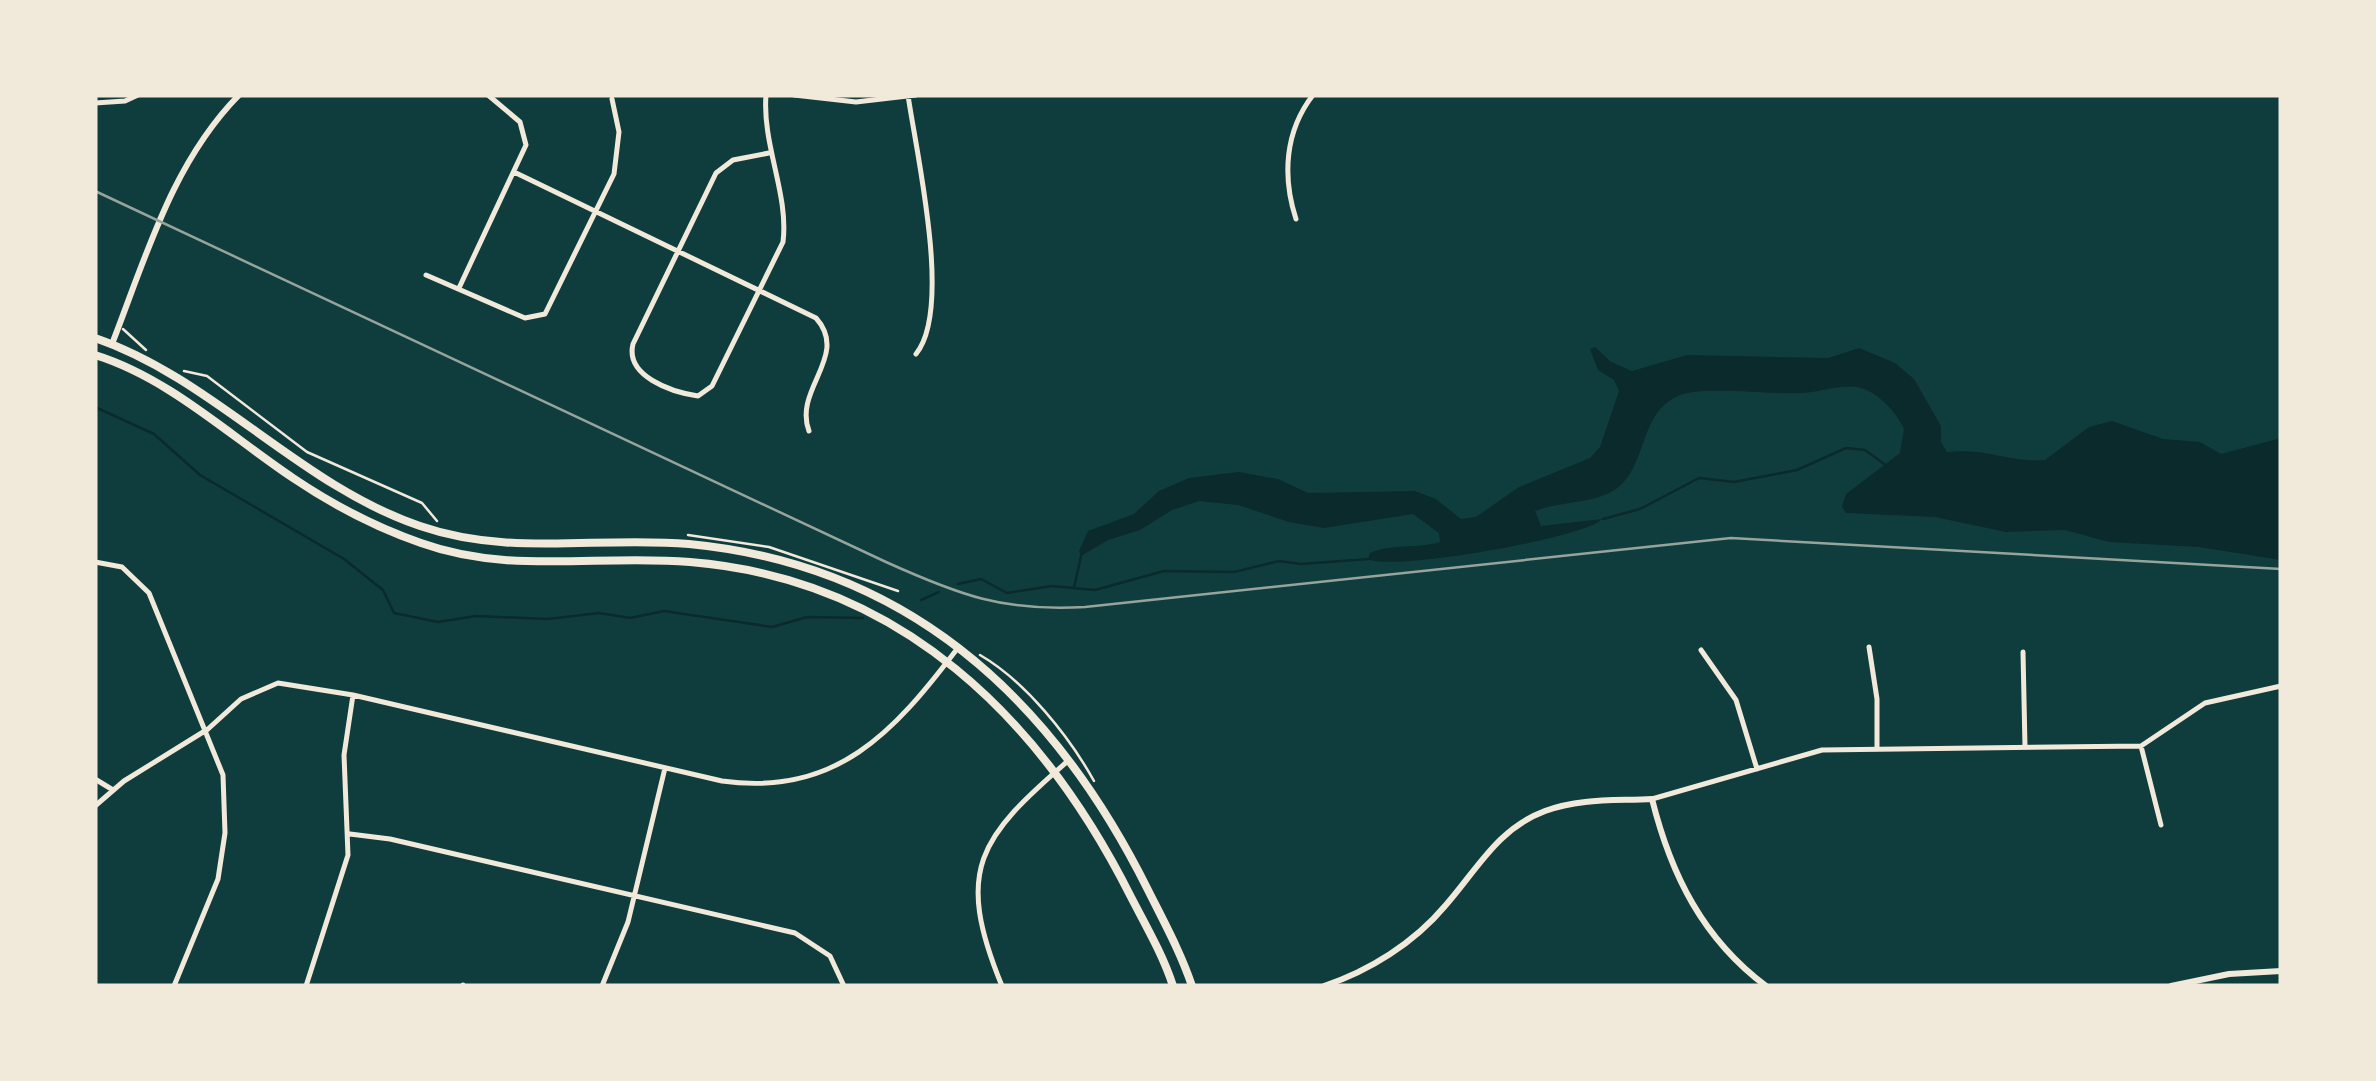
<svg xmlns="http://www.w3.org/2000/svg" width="2376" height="1081" font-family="Poppins,sans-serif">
  <rect width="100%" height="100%" fill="#0f3d3e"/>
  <path fill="#0a2a2b" d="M 1595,347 L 1611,362 L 1632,371 L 1687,355 L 1828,358 L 1859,348 L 1895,363 L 1914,379 L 1941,426 L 1941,442 L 1947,452 C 1988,448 2010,463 2045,460 L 2089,427 L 2112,421 L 2163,439 L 2200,442 L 2221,454 L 2281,438 L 2281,560 L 2199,547 L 2109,542 L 2065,530 L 2006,532 L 1935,517 L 1846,513 L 1842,507 L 1846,494 L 1900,453 L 1904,429 C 1896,412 1880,394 1861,388 C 1842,383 1819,393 1800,393 C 1771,395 1702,385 1678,396 C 1638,414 1648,466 1616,489 C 1594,504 1560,501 1535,511 L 1541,526 L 1602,519 C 1589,537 1391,572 1368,559 L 1370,553 C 1393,543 1417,549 1440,542 L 1439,533 L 1413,514 L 1324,528 L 1289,522 L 1238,505 L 1199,501 L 1172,510 L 1140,530 L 1108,540 L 1081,556 L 1079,551 L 1088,531 L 1134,514 L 1159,491 L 1189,478 L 1239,472 L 1278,479 L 1308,493 L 1415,491 L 1436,499 L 1461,519 L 1476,517 L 1519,487 L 1590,458 L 1600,447 L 1619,391 L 1614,380 L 1598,370 L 1590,349 Z"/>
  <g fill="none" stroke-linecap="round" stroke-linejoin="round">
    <path stroke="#0a2a2b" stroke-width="2.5" d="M 95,407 L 154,434 L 200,475 L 344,559 L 383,590 L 394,613 L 438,622 L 476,616 L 548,619 L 599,613 L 630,618 L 664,611 L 772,627 L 807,617 L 863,618
      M 1603,519 L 1640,509 L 1699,478 L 1734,482 L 1797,470 L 1846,448 L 1865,450 L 1887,466
      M 958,584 L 981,579 L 1007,593 L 1052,586 L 1095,590 L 1164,571 L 1234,572 L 1279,561 L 1301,564 L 1369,559
      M 1074,588 L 1081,556
      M 921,600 L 939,592"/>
    <path stroke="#f1e9da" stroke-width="2.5" d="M 123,329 L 146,350
      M 184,371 L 207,376 L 307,452 L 422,503 L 437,521
      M 688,535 L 769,547 L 898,591
      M 980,655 C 1025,681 1069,736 1094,781"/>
    <path stroke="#f1e9da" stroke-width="5" d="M 766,95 C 762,145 789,194 783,242 L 712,386 L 698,396 C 671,392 625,376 633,344 L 716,173 L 733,160 L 769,153
      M 794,95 L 856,102 L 916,95
      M 908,95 C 916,152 953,309 916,354
      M 95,103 L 125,101 L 138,95
      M 514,172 L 816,318 C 850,356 793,389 809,431
      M 1296,219 C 1282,176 1285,131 1313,95
      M 426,275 L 525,318 L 545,314 L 614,174 L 619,132 L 612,99
      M 459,288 L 526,145 L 520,122 L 488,95
      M 95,562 L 122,567 L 149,593 L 223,775 L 225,833 L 218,879 L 174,986
      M 1869,647 L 1877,699 L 1877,748
      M 1701,650 L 1736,700 L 1757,769
      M 2023,652 L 2025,747
      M 2141,746 L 2161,825
      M 95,779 L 113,790
      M 1652,799 L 1822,750 L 2141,746 L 2205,703 L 2281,686
      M 95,806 L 124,781 L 208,729 L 241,699 L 278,683 L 353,695 L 722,781 C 836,797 894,732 957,649
      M 350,834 L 390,839 L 795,933 L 830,956 L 844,986
      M 463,985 L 463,986
      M 306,986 L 348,855 L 344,755 L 353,695
      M 602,986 L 628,922 L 665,768
      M 1002,986 C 954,869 979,838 1069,760"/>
    <path stroke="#f1e9da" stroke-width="6" d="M 112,344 C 146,257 172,163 239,95
      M 1324,986 C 1369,971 1414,943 1445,906 C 1477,870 1497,829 1545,811 C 1580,798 1615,801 1652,799 C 1671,875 1703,939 1766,986
      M 2171,986 L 2229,974 L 2281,971"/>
    <path stroke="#f1e9da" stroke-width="8" d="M 95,338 C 214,379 299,485 420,526 C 510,557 597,536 689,544 C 909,565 1053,699 1148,890 C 1164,922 1181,953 1192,986
      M 95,355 C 169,378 230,436 293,478 C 333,505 375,527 421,543 C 510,575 598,554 690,562 C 900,579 1041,718 1131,897 C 1146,926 1163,955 1173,986"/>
    <path stroke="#97a49c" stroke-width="2.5" d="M 95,191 L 886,562 C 959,595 1004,612 1085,607 L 1731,538 L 2281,569"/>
  </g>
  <rect width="2376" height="1081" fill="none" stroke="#f1e9da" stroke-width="195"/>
</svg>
